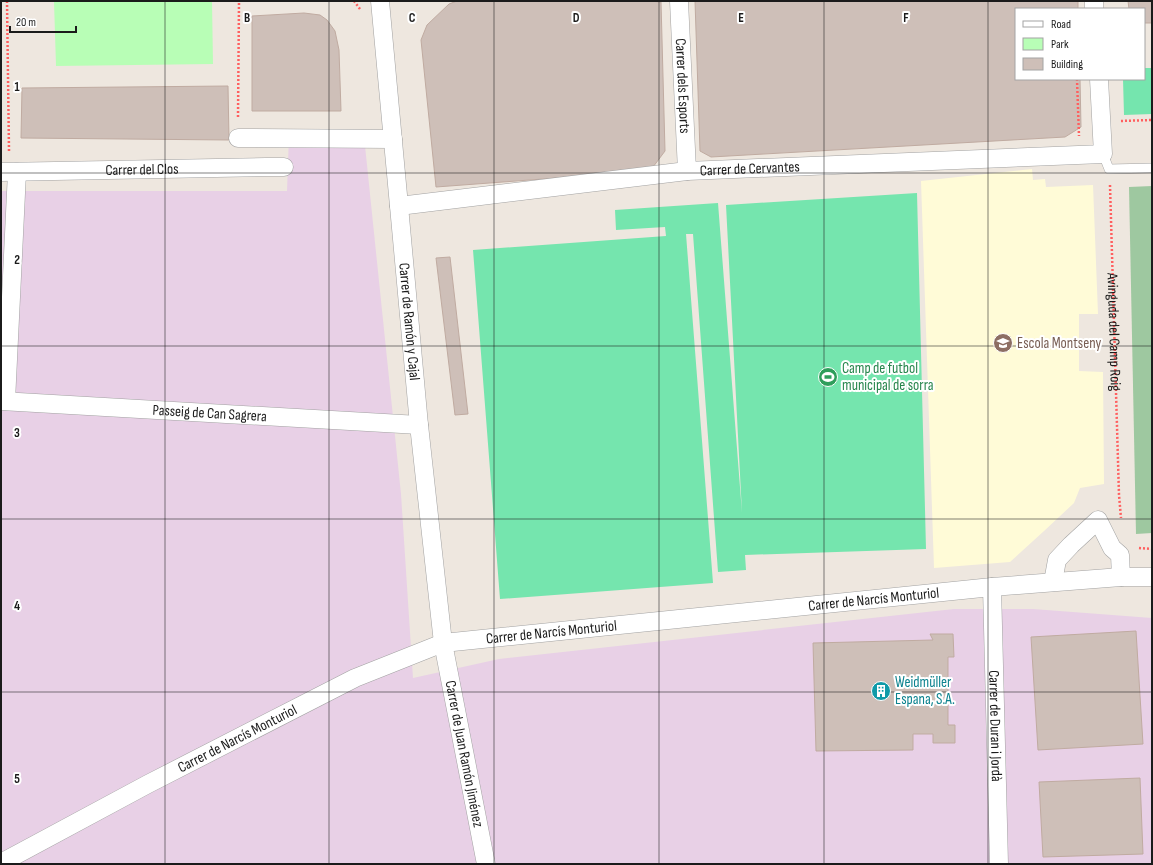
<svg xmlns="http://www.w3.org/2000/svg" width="1153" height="865" font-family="'Sofia Sans Condensed',sans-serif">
  <rect width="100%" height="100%" fill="#eee7df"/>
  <path fill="#e8d0e6" d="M 289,135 L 364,136 L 401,494 L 413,678 L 499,659 L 954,609 L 1033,609 L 1152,618 L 1152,864 L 1,864 L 1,191 L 287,191 Z"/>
  <path fill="#fffbd7" d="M 1032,169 L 1033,180 L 1045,179 L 1046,187 L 1093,185 L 1098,314 L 1079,314 L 1079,371 L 1103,372 L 1104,484 L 1080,488 L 1074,503 L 1044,531 L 1010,562 L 934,568 L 921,181 Z"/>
  <path fill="#9ec8a0" d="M 1152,186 L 1152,533 L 1136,534 L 1129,187 Z"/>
  <path fill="#b8feb6" d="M 54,1 L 212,1 L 213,64 L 56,66 Z"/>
  <path fill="#75e5ae" d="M 1144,68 L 1152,68 L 1152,114 L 1124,115 L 1123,79 L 1144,79 Z
    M 917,193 L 926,549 L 745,555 L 746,570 L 718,572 L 693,234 L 686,234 L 713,583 L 500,599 L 473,250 L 666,236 L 665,227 L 616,230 L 615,210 L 718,203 L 742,513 L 726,205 Z"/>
  <path fill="#cebfb8" stroke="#c0aba1" d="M 457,1 L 649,1 L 661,2 L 665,151 L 650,171 L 436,187 L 421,40 L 427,25 L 449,4 Z
    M 695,1 L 1078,1 L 1078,9 L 1016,9 L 1016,79 L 1080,79 L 1081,127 L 1065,137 L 711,157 L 700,151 Z
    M 1128,1 L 1152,1 L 1152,23 L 1144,23 L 1144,9 L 1129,9 Z
    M 304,13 L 320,15 L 327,20 L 335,31 L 339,50 L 341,111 L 252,111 L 252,16 Z
    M 228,86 L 229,140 L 21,138 L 22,88 Z
    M 450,257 L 468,414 L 455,415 L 436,258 Z
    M 1136,631 L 1143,744 L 1038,750 L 1031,637 Z
    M 930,634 L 953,634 L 954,657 L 948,657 L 948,725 L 955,725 L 955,743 L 933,743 L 933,734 L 913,734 L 913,750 L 816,751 L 813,643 L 933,640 Z
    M 1140,778 L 1143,854 L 1043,857 L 1039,782 Z"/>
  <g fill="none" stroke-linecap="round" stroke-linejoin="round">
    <g stroke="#a2a2a2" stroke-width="10">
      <path id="lane" d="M 1103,154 L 1109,169 L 1152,168"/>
    </g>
    <g stroke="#a2a2a2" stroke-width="19">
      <g id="street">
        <path id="s2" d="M 380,1 L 399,206 L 419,425 L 443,643 L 486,864"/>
        <path id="s3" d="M 679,1 L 687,171"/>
        <path d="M 1094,1 L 1094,9"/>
        <path d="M 238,138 L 393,139"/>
        <path id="s4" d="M 1,172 L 266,167 L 284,167"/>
        <path id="s5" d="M 399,206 L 687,171 L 1103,154 L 1099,79"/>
        <path id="s6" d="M 1,401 L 419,425"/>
        <path d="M 6,401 L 17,172"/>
        <path d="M 1053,582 L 1057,560 L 1071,545 L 1098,520 L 1112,548 L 1120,555 L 1121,577"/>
        <path id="s7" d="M 992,587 L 999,864"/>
        <path id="s8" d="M 1,863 L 148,784 L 355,678 L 443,643 L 992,587 L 1121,577 L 1152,577"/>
      </g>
    </g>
    <g stroke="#ff5f5f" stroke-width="2.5" stroke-dasharray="2 2" stroke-linecap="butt">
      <path d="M 7,1 L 9,151"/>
      <path d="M 354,1 L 360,9"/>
      <path d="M 1077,79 L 1079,136"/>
      <path d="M 238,117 L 239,1"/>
      <path d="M 1121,121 L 1152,120"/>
      <path id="s1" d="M 1110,185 L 1119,495 L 1121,518"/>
      <path d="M 1139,548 L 1152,549"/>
    </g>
    <use href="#lane" stroke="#fff" stroke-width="9"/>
    <use href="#street" stroke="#fff" stroke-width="18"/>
  </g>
  <path fill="none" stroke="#1b1b1b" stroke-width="1" stroke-opacity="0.55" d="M 165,1 L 165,864M 329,1 L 329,864M 494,1 L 494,864M 659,1 L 659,864M 824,1 L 824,864M 988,1 L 988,864M 1,173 L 1152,173M 1,346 L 1152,346M 1,519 L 1152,519M 1,692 L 1152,692"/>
  <defs>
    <g id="school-disc" transform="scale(1)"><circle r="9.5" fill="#8d6e63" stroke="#fff"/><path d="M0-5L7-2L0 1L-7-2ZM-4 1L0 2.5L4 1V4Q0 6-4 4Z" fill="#fff"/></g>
    <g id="stadium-disc" transform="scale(1)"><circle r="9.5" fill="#2e9e5b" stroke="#fff"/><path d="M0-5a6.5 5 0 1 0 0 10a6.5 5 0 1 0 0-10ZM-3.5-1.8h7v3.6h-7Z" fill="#fff"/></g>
    <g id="building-disc" transform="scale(1)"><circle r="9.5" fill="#0f9aa8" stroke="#fff"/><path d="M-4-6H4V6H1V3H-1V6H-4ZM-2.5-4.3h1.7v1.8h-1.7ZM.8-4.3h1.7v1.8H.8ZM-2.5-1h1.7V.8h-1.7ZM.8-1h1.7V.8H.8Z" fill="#fff"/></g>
  </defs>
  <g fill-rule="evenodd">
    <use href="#school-disc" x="1003" y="343"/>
    <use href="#stadium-disc" x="828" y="377"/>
    <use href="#building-disc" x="881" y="691"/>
  </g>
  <g text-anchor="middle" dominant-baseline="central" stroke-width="4" stroke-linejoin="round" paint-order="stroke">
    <g font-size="15" fill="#1b1b1b" stroke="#fff">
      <text stroke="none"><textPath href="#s3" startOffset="85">Carrer dels Esports</textPath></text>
      <text stroke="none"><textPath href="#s5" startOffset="353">Carrer de Cervantes</textPath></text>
      <text stroke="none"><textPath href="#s4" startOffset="141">Carrer del Clos</textPath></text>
      <text stroke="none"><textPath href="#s2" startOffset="322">Carrer de Ramón y Cajal</textPath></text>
      <text stroke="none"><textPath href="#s1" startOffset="147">Avinguda del Camp Roig</textPath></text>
      <text stroke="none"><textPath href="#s6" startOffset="209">Passeig de Can Sagrera</textPath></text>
      <text stroke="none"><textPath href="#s8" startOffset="927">Carrer de Narcís Monturiol</textPath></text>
      <text stroke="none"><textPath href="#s8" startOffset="603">Carrer de Narcís Monturiol</textPath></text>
      <text stroke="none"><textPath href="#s7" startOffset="139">Carrer de Duran i Jordà</textPath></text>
      <text stroke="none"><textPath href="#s8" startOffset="267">Carrer de Narcís Monturiol</textPath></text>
      <text stroke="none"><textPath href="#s2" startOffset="758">Carrer de Juan Ramón Jiménez</textPath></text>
    </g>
    <g font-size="15" fill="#785e54" stroke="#fff" text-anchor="start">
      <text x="1017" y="343">Escola Montseny</text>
    </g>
    <g font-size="15" fill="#27864d" stroke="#fff" text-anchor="start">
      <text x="842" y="368">Camp de futbol<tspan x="842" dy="17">municipal de sorra</tspan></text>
    </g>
    <g font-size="15" fill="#0d838f" stroke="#fff" text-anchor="start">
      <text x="895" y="682">Weidmüller<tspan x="895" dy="17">Espana, S.A.</tspan></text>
    </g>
  </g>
  <g font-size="13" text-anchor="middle" font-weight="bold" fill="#1b1b1b" stroke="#fff" stroke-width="4" stroke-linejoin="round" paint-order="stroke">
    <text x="247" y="22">B</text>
    <text x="412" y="22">C</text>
    <text x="576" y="22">D</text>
    <text x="741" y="22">E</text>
    <text x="906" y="22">F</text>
    <text x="17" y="91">1</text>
    <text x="17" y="264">2</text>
    <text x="17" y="437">3</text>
    <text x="17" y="610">4</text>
    <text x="17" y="783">5</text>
  </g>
  <rect width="1153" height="865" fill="none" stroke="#1b1b1b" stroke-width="4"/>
  <rect x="1015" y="8" width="130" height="72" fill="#ffffff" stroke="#a4a4a4"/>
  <rect x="1023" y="21" width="20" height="6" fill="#ffffff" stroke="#a4a4a4"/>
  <text x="1051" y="28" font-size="12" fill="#1b1b1b">Road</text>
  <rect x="1023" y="38" width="20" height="12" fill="#b8feb6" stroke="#a4a4a4"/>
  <text x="1051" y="48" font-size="12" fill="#1b1b1b">Park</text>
  <rect x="1023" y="58" width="20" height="12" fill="#cebfb8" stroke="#a4a4a4"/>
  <text x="1051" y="68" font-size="12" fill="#1b1b1b">Building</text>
  <path d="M10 26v6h66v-6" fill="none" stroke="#1b1b1b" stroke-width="2"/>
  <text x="16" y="26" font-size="12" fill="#1b1b1b" stroke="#ffffff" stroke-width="3" paint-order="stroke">20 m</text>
</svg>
